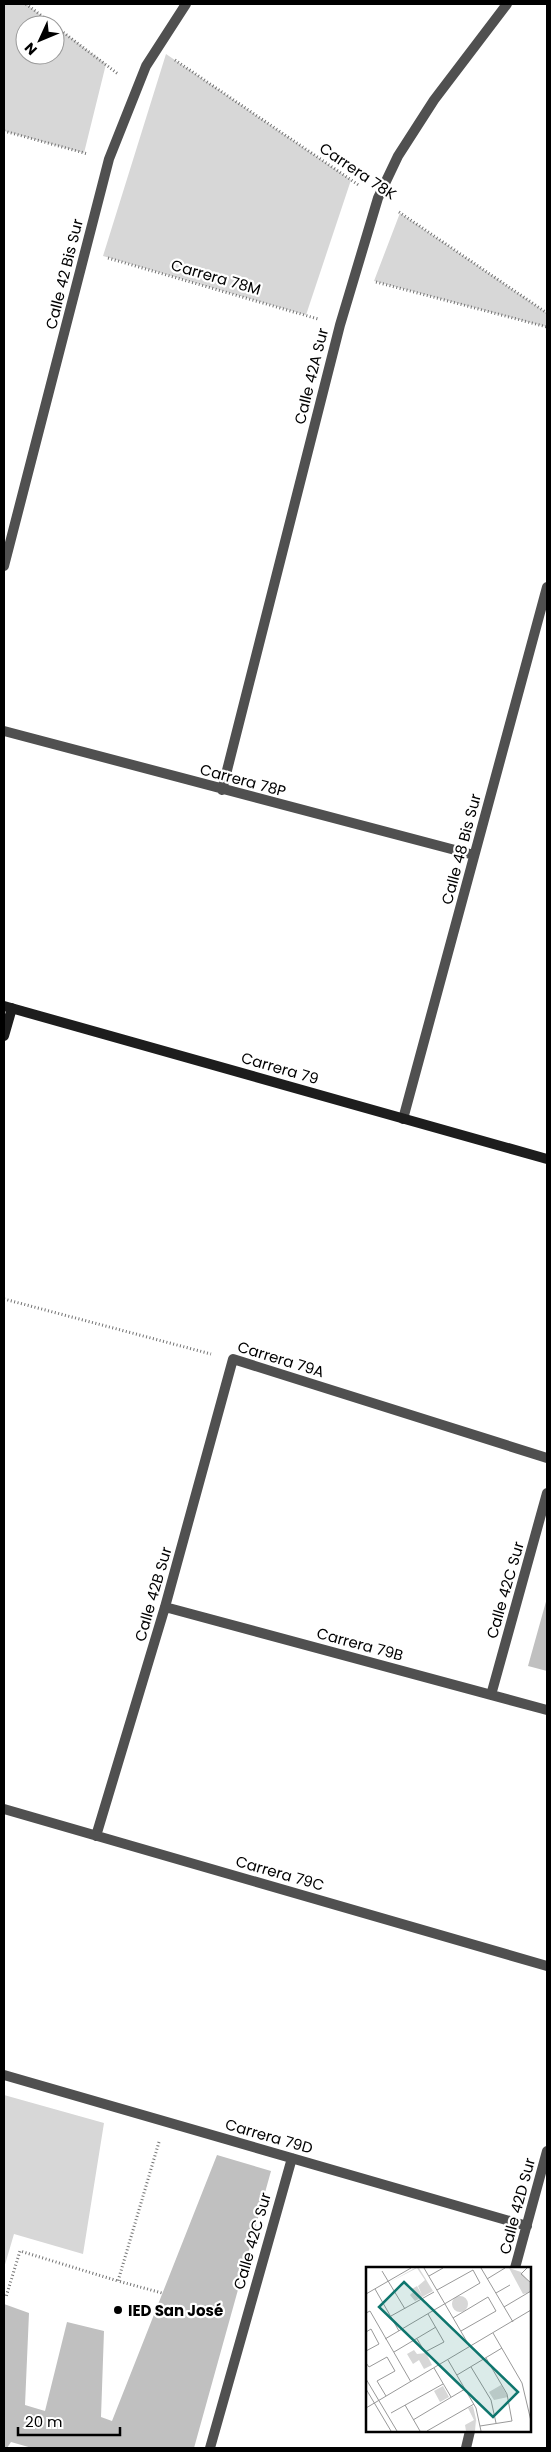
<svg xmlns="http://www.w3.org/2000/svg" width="551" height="2452" font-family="Poppins,sans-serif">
  <rect width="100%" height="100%" fill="#fff"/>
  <path fill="#d7d7d7" d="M 4,4 L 26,4 L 54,25 L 25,25 L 25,55 L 55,55 L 55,26 L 106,64 L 84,153 L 4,131 Z
    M 166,54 L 351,180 L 306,315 L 103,256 Z
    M 400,213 L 547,313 L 547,327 L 374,281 Z
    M 4,2095 L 104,2123 L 83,2254 L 14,2234 L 4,2268 Z"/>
  <path fill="#c0c0c0" d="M 547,1598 L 547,1671 L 528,1666 Z
    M 217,2155 L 271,2171 L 194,2448 L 32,2448 L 11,2442 L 7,2448 L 4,2448 L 4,2304 L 29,2313 L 25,2405 L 45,2411 L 67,2322 L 104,2331 L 101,2417 L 112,2421 Z"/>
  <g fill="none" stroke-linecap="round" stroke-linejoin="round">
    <path stroke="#727272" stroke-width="3" stroke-dasharray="1 2.5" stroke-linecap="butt" d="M 26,4 L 54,25
      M 55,26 L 118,74
      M 175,60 L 360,186
      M 4,131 L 88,154
      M 399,212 L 547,313
      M 108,258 L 318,319
      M 376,282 L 547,327
      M 4,1299 L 211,1354
      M 159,2142 L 118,2281 L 162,2293
      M 4,2296 L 6,2297 L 20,2251 L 118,2281"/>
    <path stroke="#505050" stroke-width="10" d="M 4,566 L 109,159 L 146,66 L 186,4
      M 4,731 L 474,855
      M 222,790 L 340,325 L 378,198 L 398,156 L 434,100 L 507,4
      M 403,1119 L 547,587
      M 165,1607 L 547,1710
      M 491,1695 L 547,1493
      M 4,1809 L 547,1966
      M 96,1836 L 165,1607 L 233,1359 L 547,1458
      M 4,2075 L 527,2226
      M 515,2268 L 547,2151
      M 210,2448 L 292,2158
      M 466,2448 L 470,2431"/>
    <path stroke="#1d1d1d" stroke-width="10" d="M 4,1006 L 547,1159
      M 4,1036 L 12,1008"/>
  </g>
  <circle fill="#000" stroke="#fff" stroke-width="2" cx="118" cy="2310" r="5"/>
  <g text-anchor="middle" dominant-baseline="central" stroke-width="4.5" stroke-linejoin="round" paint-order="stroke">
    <g font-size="15" fill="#000" stroke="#fff">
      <text transform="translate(358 171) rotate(34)">Carrera 78K</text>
      <text transform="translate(64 274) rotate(-76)">Calle 42 Bis Sur</text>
      <text transform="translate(216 277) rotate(16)">Carrera 78M</text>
      <text transform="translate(311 376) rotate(-76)">Calle 42A Sur</text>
      <text transform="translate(243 780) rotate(15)">Carrera 78P</text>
      <text transform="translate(461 849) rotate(-75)">Calle 48 Bis Sur</text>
      <text transform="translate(280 1068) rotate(16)">Carrera 79</text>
      <text transform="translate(281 1359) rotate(17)">Carrera 79A</text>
      <text transform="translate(505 1590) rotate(-74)">Calle 42C Sur</text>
      <text transform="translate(153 1594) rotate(-74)">Calle 42B Sur</text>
      <text transform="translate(360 1644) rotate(15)">Carrera 79B</text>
      <text transform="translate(280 1873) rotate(16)">Carrera 79C</text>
      <text transform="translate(269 2136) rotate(16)">Carrera 79D</text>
      <text transform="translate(517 2206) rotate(-75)">Calle 42D Sur</text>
      <text transform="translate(252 2241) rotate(-74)">Calle 42C Sur</text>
    </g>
    <g font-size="15" font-weight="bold" fill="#000" stroke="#fff" text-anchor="start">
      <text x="128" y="2310">IED San José</text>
    </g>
  </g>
  <g transform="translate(366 2267)">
    <rect width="165" height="165" fill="#fff"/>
    <path d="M 49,1 L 53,1 L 67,24 L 49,34 L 44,28 L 47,25 L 46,22 L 51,19 L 56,28 L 52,19 L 59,13 L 51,1 L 24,15 ZM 143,1 L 155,5 L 165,17 L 165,25 L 157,27 ZM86 37a8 8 0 1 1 16 0a8 8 0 1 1-16 0ZM 48,83 L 51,87 L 60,86 L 66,98 L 58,102 L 53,93 L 47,97 L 41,87 ZM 135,118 L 142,130 L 128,133 L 123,125 ZM 77,119 L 83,130 L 74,135 L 68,124 ZM 107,139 L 112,161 L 110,153 L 109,164 L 100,164 L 99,158 L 108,153 L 102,141 Z" fill="#d7d7d7"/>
    <path fill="none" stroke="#999" stroke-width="1" d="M 58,1 L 104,80M 115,1 L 147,55M 161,1 L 155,7 L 165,16M 16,4 L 39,42M 63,9 L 77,1M 121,12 L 139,1M 9,22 L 33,64M 130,26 L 144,18M 0,27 L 45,1M 138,40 L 165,24M 0,46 L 4,44 L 45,115M 25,49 L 68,25M 87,51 L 122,30 L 130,44 L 95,64M 0,65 L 5,62 L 13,77 L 0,84M 127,66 L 156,116 L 165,154M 19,72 L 114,16 L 107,3 L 71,23M 51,72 L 59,85 L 78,75 L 62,47M 28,85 L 70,60M 82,93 L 110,141 L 115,164M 0,96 L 3,100 L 21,90 L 29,104 L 11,114 L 20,129M 105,100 L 125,133 L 130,156M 68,101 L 85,130M 91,108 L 136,81M 0,112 L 31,164M 0,122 L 25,164M 39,138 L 54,164M 0,141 L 165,43M 25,146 L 77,117M 47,153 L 99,122M 114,159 L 146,154 L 141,127 L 120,91M 61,164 L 108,137"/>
    <path fill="#0f766e" fill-opacity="0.15" stroke="#0f766e" stroke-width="2.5" d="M 38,15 L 152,125 L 127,150 L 13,40 Z"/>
    <rect width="165" height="165" fill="none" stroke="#000" stroke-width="2.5"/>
  </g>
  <rect width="551" height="2452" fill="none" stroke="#000000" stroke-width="10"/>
  <g transform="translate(40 40) rotate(226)"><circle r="24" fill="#ffffff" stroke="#999999"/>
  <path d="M0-4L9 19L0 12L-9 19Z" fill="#000000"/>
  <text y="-8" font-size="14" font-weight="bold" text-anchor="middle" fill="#000000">N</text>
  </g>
  <path d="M18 2427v8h102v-8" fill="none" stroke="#000000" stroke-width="2.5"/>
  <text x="25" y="2427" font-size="15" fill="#000000" stroke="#ffffff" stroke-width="4" paint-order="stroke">20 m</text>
</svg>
